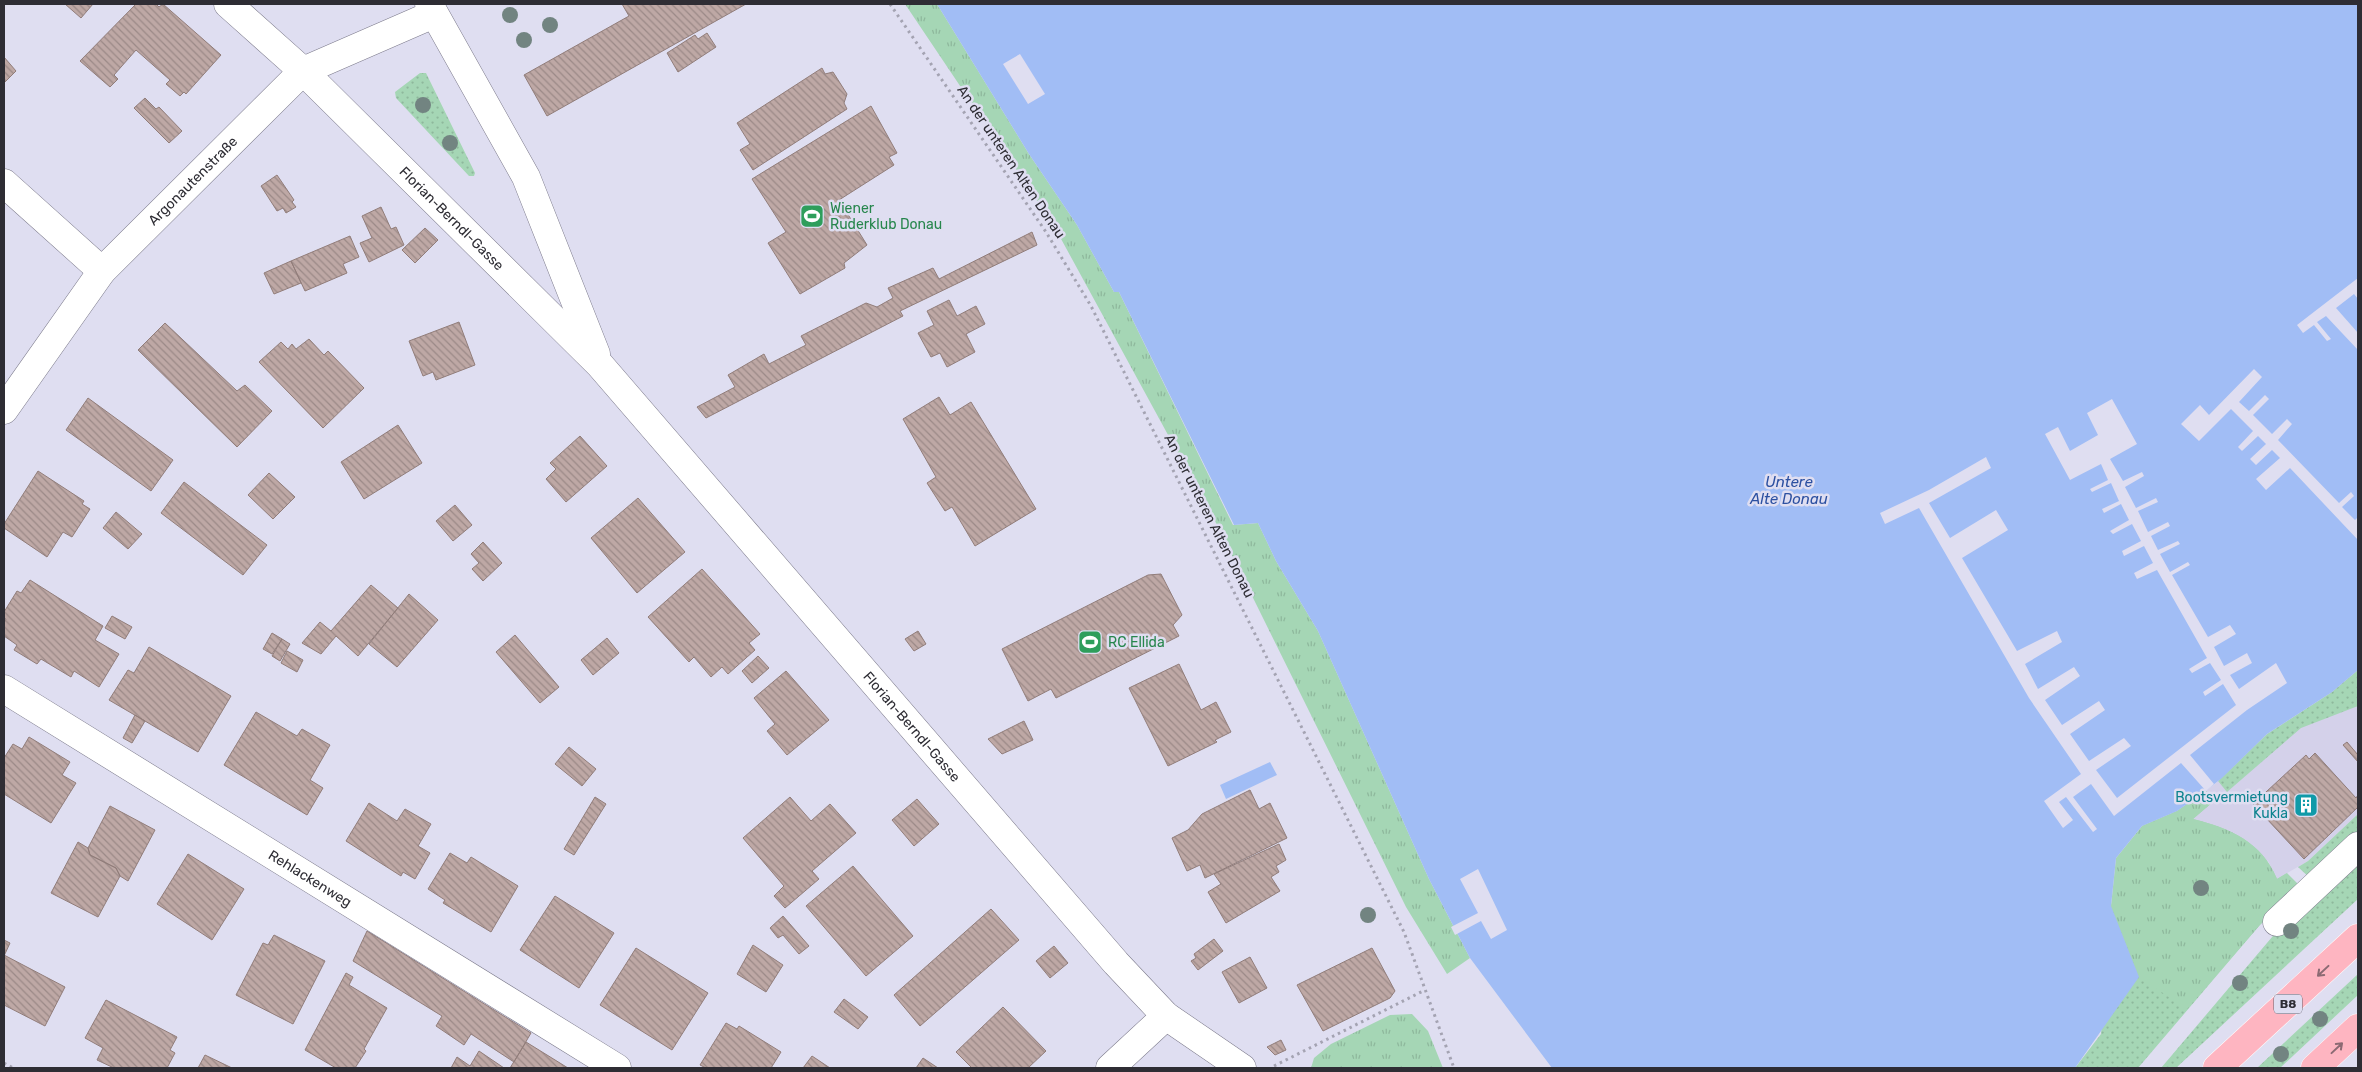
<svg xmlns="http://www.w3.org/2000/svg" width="2362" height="1072" font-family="Rubik,sans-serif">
  <defs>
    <pattern id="grass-dots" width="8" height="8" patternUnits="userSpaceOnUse" patternTransform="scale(1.25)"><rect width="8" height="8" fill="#a5d6b5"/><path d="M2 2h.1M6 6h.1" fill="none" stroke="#8eb89c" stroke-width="1.8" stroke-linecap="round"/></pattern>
    <pattern id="park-tufts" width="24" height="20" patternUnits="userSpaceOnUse" patternTransform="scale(1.25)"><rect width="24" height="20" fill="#a5d6b5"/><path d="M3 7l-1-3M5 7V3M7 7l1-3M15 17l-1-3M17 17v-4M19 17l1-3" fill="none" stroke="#8eb89c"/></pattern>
    <pattern id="building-back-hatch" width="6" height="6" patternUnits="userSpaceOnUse" patternTransform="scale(1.25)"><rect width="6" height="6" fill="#bea8a5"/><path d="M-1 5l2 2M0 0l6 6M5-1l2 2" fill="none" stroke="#9b8987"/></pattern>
  </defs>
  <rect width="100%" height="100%" fill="#dfdef1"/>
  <path fill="#d4d1ea" d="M 2358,670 L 2358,814 L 2308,861 L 2277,879 L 2268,861 L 2192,819 L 2214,801 L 2206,791 Z"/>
  <path fill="url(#grass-dots)" d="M 420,73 L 426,73 L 475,173 L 474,176 L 469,176 L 396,98 L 395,92 Z
    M 2358,670 L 2358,706 L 2301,728 L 2227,792 L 2218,781 L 2267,734 L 2332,692 Z
    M 2206,791 L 2214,801 L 2193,819 C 2230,828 2262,842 2277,879 L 2287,873 L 2259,926 L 2138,1068 L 2075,1068 L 2101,1034 L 2111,906 L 2142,826 L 2177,811 Z
    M 2358,814 L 2358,835 L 2311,879 L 2298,867 L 2308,861 Z
    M 2358,856 L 2358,899 L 2176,1068 L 2161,1068 L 2278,930 Z
    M 2358,974 L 2358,995 L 2280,1068 L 2257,1068 Z"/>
  <path fill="url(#park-tufts)" d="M 905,4 L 937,4 L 1029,154 L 1077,225 L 1114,292 L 1119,292 L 1233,525 L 1258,523 L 1276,561 L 1318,631 L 1429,879 L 1470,958 L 1447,974 L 1406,907 L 1215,521 L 1054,226 Z
    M 2206,791 L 2214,801 L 2193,819 C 2230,828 2262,842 2277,879 L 2287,873 L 2301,887 L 2259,926 L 2187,1009 L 2139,977 L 2111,906 L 2116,858 L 2142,826 L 2177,811 Z
    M 1412,1014 L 1428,1031 L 1443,1068 L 1311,1068 L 1314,1058 L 1331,1044 L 1390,1015 Z"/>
  <path fill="#a1bdf5" d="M 937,4 L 2358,4 L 2358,670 L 2332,692 L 2267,734 L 2222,778 L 2203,793 L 2177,811 L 2142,826 L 2116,858 L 2111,906 L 2139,977 L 2075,1068 L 1552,1068 L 1470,958 L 1429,879 L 1318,631 L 1276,561 L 1258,523 L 1234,525 L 1119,292 L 1114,292 L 1077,225 L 1029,154 Z
    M 1270,762 L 1277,775 L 1226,799 L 1220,785 Z"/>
  <path fill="#dfdef1" d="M 1020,54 L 1045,94 L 1028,104 L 1003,64 Z
    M 2358,278 L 2358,299 L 2354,294 L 2336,308 L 2358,333 L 2358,350 L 2326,316 L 2317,322 L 2331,339 L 2327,341 L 2314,325 L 2303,333 L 2297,325 Z
    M 2254,369 L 2262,377 L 2239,402 L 2249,411 L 2265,395 L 2269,399 L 2253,415 L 2272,434 L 2287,419 L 2292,424 L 2278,440 L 2339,503 L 2351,492 L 2354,496 L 2342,507 L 2355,520 L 2358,517 L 2358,540 L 2290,468 L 2266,490 L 2256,479 L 2280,458 L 2272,450 L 2256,465 L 2250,459 L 2266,444 L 2258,436 L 2242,451 L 2238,447 L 2253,431 L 2231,409 L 2199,441 L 2181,424 L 2200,405 L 2209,415 Z
    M 2112,399 L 2137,444 L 2110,459 L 2123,481 L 2142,472 L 2144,476 L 2125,487 L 2136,508 L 2156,498 L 2158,502 L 2138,511 L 2148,532 L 2168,522 L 2170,526 L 2151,536 L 2158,550 L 2178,541 L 2180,544 L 2160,554 L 2170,572 L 2188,562 L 2190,565 L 2172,575 L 2208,637 L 2230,625 L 2236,634 L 2214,647 L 2224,666 L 2247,653 L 2252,663 L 2230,675 L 2239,689 L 2276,663 L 2287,683 L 2247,710 L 2190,755 L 2214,784 L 2206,791 L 2181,763 L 2114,816 L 2091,784 L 2073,797 L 2097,829 L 2093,832 L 2066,797 L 2059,802 L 2073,820 L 2063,828 L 2044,801 L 2081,774 L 2029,698 L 1919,508 L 1885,524 L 1880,513 L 1929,490 L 1986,457 L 1991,468 L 1929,503 L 1950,538 L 1996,510 L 2008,530 L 1962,558 L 2017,651 L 2057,631 L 2062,642 L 2025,664 L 2038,689 L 2074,667 L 2080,676 L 2045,700 L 2062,725 L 2099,701 L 2105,710 L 2070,734 L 2089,761 L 2124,738 L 2131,746 L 2096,770 L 2117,798 L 2236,705 L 2223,684 L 2205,696 L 2203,692 L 2221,680 L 2210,663 L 2192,673 L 2189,669 L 2207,658 L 2157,570 L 2137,579 L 2134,573 L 2153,563 L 2144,546 L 2124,556 L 2122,551 L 2141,541 L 2132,524 L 2113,534 L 2110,531 L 2129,520 L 2121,504 L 2104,513 L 2102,509 L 2119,501 L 2111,483 L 2092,492 L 2090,489 L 2108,480 L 2101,464 L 2070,480 L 2045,434 L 2058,427 L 2070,451 L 2098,435 L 2087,413 Z
    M 1478,869 L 1507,930 L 1491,939 L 1481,921 L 1455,935 L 1451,927 L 1478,913 L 1460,879 Z"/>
  <path fill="url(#building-back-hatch)" stroke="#917d7a" d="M 65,4 L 93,4 L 81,18 Z
    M 136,4 L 156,4 L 159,7 L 163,4 L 221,55 L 186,94 L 184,92 L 180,96 L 166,84 L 170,80 L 136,50 L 114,75 L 118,79 L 110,87 L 80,61 Z
    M 622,4 L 746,4 L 547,116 L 524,75 L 629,16 Z
    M 707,33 L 716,47 L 678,72 L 667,53 L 695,35 L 698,39 Z
    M 4,57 L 16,71 L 4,83 Z
    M 822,68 L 825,74 L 833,72 L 847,94 L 844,103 L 847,109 L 753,170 L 740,150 L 750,144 L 737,123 Z
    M 145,98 L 156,109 L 159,107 L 182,131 L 169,143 L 134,108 Z
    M 871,106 L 897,153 L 889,157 L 894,165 L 839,200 L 867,245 L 844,263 L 845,268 L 800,294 L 768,243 L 786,232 L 752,179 Z
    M 277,175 L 294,200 L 292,202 L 296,207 L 286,213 L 283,208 L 277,211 L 261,186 Z
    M 381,207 L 391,229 L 396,227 L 404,245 L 369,262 L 360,243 L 372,238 L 362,216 Z
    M 425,228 L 438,240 L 415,263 L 402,250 Z
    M 1032,232 L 1037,245 L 900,311 L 903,316 L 706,418 L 697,407 L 735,387 L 728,375 L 764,354 L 769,364 L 806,345 L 801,336 L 866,303 L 877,307 L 893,298 L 888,288 L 933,268 L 939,279 Z
    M 350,236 L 359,257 L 343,264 L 347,273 L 305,291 L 291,261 Z
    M 291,261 L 301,283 L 274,294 L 264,273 Z
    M 949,300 L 957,316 L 976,306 L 985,324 L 966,334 L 975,352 L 947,367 L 940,353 L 931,357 L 918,333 L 934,325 L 927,311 Z
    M 459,322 L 475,365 L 436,380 L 433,372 L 423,376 L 409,341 Z
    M 165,323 L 237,391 L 245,385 L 272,411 L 237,447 L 138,350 Z
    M 309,339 L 324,355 L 328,351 L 364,388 L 323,428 L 259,362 L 281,342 L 288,349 L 292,344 L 296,349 Z
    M 939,397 L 950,415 L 971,402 L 1036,509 L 975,546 L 952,507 L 945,511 L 927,483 L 936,477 L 903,419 Z
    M 88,398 L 173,460 L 151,491 L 66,430 Z
    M 398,425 L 422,463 L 364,499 L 341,462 Z
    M 580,436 L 607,466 L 566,502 L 546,479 L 556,469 L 550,463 Z
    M 38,471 L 84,501 L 82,504 L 90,509 L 72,537 L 63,532 L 47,557 L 4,528 L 4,524 Z
    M 269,473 L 295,497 L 273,519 L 248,495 Z
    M 184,482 L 267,545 L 243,575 L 161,513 Z
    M 638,498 L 685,552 L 637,593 L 591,538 Z
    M 455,505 L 472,525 L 453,541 L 436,521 Z
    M 116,512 L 142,534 L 128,549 L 103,528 Z
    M 483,542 L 502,563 L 483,581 L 472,569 L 479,563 L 471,554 Z
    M 702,569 L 760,634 L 749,643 L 755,650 L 728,674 L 722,667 L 711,677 L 694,657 L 689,662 L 648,617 Z
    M 1161,574 L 1182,615 L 1173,625 L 1179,636 L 1056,698 L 1051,689 L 1028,701 L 1002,649 L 1148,575 Z
    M 30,580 L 103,626 L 95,640 L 119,654 L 99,687 L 74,671 L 71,677 L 41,659 L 37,664 L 14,650 L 17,645 L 4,636 L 4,623 L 6,619 L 4,618 L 4,612 L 17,591 L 21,593 Z
    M 371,585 L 398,608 L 358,656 L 336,636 L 321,654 L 302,643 L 320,622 L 331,631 Z
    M 409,594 L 438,620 L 397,667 L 369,644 Z
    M 112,616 L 132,627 L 125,639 L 105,628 Z
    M 918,631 L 926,644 L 914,651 L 905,639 Z
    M 272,633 L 282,639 L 272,654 L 263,649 Z
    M 515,635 L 559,687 L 540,703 L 496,652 Z
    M 607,638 L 619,653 L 593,675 L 581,660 Z
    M 282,639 L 290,644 L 280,661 L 272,656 Z
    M 149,647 L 231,696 L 198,752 L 109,700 L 128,670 L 134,673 Z
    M 287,651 L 303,660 L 297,672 L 281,663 Z
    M 758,656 L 769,668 L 752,683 L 742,671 Z
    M 1179,664 L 1201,710 L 1216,702 L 1231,732 L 1215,740 L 1217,742 L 1168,766 L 1129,688 Z
    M 786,671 L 829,720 L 787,755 L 767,731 L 775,724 L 754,698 Z
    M 256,712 L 297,736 L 302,729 L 330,745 L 310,780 L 323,788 L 307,815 L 224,765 Z
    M 135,715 L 145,721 L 132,743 L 123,738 Z
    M 1024,721 L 1033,740 L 1002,754 L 988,739 Z
    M 29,737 L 70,762 L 62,775 L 76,783 L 51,823 L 4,794 L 4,758 L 13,744 L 22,749 Z
    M 2347,742 L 2358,755 L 2358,762 L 2343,745 Z
    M 569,747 L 596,769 L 582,786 L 555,764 Z
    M 2315,753 L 2356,798 L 2358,795 L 2358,807 L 2304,859 L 2253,804 L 2306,755 L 2309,759 Z
    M 1250,790 L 1259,809 L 1270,803 L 1287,838 L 1205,878 L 1200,865 L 1187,871 L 1172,838 L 1188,830 L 1202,814 Z
    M 595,797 L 606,804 L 574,855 L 564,849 Z
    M 790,797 L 811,821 L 830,804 L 856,833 L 812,871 L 819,879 L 785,908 L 774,896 L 784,886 L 743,838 Z
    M 917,799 L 939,824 L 914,846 L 892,820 Z
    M 369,803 L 397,821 L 405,809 L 431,824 L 418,846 L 430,853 L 415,879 L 403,872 L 401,876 L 346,841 Z
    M 110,806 L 155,830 L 128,881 L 120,876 L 116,868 L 90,855 L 88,848 Z
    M 78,842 L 88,848 L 90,855 L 116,868 L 120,876 L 98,917 L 51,893 Z
    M 1279,844 L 1286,860 L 1276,866 L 1279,872 L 1271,877 L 1280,891 L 1226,923 L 1208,892 L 1221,884 L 1214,874 Z
    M 450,853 L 467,863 L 471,857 L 518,886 L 491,932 L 443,903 L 445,900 L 428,889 Z
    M 188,854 L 244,889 L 212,940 L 157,904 Z
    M 853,866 L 913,936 L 866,976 L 806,906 Z
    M 555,896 L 614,933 L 579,988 L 520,950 Z
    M 991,909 L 1019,940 L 920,1026 L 894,995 Z
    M 783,916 L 809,946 L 799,954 L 783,935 L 778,938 L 770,928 Z
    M 367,931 L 531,1033 L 514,1062 L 471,1034 L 464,1045 L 436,1026 L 442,1016 L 353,961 Z
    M 274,935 L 325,961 L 293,1024 L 236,995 L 263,943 L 268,945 Z
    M 1214,939 L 1223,951 L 1198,970 L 1191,961 L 1196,958 L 1194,954 Z
    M 4,940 L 10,943 L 4,956 Z
    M 753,945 L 783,965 L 766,992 L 737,974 Z
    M 1054,946 L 1068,963 L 1050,978 L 1036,961 Z
    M 636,948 L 708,993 L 672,1050 L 600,1005 Z
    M 1372,948 L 1395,991 L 1390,998 L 1323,1031 L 1297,985 Z
    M 4,955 L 65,987 L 45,1026 L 4,1005 Z
    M 1250,957 L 1267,988 L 1239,1003 L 1222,972 Z
    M 346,973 L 353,977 L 349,985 L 387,1008 L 364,1049 L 366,1051 L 355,1068 L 336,1068 L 305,1050 Z
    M 844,999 L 868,1017 L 858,1029 L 834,1012 Z
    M 106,1000 L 177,1037 L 170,1050 L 175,1053 L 167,1068 L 114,1068 L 97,1060 L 103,1048 L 85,1038 Z
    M 1003,1007 L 1046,1051 L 1028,1068 L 972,1068 L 956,1052 Z
    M 726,1023 L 737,1029 L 739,1026 L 781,1052 L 771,1068 L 706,1068 L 700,1065 Z
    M 1281,1040 L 1286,1050 L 1275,1055 L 1267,1047 Z
    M 526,1042 L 568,1068 L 510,1068 Z
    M 479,1051 L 504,1068 L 451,1068 L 457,1057 L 470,1066 Z
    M 205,1055 L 232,1068 L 198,1068 Z
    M 812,1056 L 830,1068 L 803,1068 Z
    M 923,1058 L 938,1068 L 916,1068 Z"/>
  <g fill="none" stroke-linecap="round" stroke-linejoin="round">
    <g stroke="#7c7a8b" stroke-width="29">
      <g id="minor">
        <path id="s1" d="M 228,4 L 303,71 L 600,365 L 1116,963 L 1166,1016 L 1242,1068"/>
        <path d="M 429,4 L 526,177 L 596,354"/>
        <path d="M 4,183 L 102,271"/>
        <path id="s2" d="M 4,410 L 102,271 L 303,71 L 434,14"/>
        <path id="s3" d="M 4,689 L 617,1068"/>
        <path d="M 2277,922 L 2358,846"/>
        <path d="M 1110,1068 L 1166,1016"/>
      </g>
    </g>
    <g stroke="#fff" stroke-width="29">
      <path id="major" d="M 2217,1068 L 2358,938
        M 2315,1068 L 2358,1028"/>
    </g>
    <path stroke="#a4a3b2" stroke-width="3" stroke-dasharray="2.5 4" stroke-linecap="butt" d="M 890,4 L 1046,232 L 1091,306 L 1404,932 L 1454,1068
      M 4,1063 L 13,1068
      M 1274,1066 L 1425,990"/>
    <use href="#minor" stroke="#fff" stroke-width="28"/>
    <use href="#major" stroke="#feb5c1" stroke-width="28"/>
  </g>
  <g fill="#728481">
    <circle cx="510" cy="15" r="8"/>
    <circle cx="550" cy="25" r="8"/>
    <circle cx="524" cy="40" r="8"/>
    <circle cx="423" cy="105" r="8"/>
    <circle cx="450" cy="143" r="8"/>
    <circle cx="2201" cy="888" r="8"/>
    <circle cx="1368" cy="915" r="8"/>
    <circle cx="2291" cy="931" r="8"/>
    <circle cx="2240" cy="983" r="8"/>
    <circle cx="2320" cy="1019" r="8"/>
    <circle cx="2281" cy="1054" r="8"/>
  </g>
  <defs><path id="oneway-shaft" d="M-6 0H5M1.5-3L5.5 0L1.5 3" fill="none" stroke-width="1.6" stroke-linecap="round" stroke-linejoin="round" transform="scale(1.25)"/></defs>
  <g stroke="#8c6a73">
    <use href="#oneway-shaft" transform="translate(2323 971) rotate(137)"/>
    <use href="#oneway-shaft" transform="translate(2337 1048) rotate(-43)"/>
  </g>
  <defs>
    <g id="stadium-square" transform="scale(1.25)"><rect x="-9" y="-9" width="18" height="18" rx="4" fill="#2e9e5b" stroke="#dfdef1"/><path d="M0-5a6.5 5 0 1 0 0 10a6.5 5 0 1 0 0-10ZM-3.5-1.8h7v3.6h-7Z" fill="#fff"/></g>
    <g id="building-square" transform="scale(1.25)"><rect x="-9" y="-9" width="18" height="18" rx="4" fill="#0f9aa8" stroke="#dfdef1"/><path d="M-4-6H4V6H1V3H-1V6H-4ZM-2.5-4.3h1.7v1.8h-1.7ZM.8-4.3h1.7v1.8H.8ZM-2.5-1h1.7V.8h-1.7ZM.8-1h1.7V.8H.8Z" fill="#fff"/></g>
  </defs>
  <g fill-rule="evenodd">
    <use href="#stadium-square" x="812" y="216"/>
    <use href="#stadium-square" x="1090" y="642"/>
    <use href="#building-square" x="2306" y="805"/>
  </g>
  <g text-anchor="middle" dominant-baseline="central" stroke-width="5" stroke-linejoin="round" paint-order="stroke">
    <rect fill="#dfdef1" stroke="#63626d" stroke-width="1" x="2274" y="994.5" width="28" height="19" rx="4"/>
    <g font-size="12" font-weight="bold" fill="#2e2d34">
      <text x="2288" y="1004">B8</text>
    </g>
    <g font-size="14" fill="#2e2d34" stroke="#dfdef1">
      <text transform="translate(1011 162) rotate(56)">An der unteren Alten Donau</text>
      <text stroke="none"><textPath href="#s2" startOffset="298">Argonautenstraße</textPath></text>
      <text stroke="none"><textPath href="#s1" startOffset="310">Florian-Berndl-Gasse</textPath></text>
      <text transform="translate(1209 516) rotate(63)">An der unteren Alten Donau</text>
      <text stroke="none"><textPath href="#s1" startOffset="996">Florian-Berndl-Gasse</textPath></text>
      <text stroke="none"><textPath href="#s3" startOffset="360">Rehlackenweg</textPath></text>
    </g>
    <g font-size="14" fill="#27864d" stroke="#dfdef1" text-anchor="start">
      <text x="830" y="208">Wiener<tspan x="830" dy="16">Ruderklub Donau</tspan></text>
      <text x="1108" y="642">RC Ellida</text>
    </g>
    <g font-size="14" fill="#0d838f" stroke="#dfdef1" text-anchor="end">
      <text x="2288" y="797">Bootsvermietung<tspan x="2288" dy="16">Kukla</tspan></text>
    </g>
    <g font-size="15" font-style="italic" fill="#2c50a1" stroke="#dfdef1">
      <text x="1789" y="482">Untere<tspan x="1789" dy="17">Alte Donau</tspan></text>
    </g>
  </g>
  <rect width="2362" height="1072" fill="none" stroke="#2e2d34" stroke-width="10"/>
</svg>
